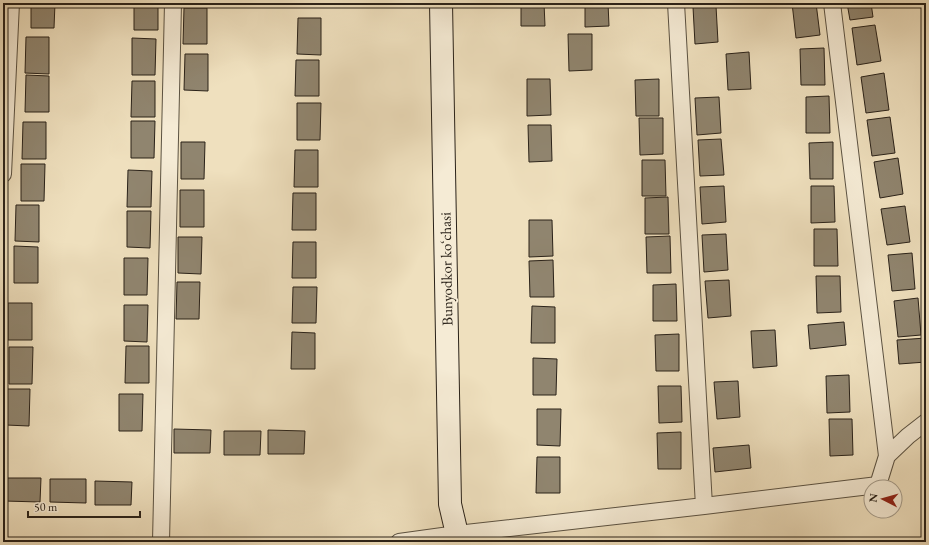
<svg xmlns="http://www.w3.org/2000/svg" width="929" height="545" font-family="'EB Garamond',serif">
  <rect width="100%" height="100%" fill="#efe0be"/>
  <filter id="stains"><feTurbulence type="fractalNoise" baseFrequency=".005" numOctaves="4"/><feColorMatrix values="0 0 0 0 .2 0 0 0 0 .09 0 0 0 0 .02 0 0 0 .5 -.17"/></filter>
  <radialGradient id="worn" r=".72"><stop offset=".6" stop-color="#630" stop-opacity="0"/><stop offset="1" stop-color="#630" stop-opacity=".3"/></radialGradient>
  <path fill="#90856f" stroke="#2a2219" d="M 31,3 L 55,3 L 54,28 L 31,28 Z
    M 134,3 L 158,3 L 158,30 L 134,30 Z
    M 294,3 L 317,3 L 317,7 L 293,7 Z
    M 521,3 L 544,3 L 545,26 L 521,26 Z
    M 585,3 L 608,3 L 609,26 L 585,27 Z
    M 792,3 L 816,3 L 820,35 L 796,38 Z
    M 847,3 L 871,3 L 873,17 L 850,20 Z
    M 716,6 L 718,42 L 695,44 L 693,7 Z
    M 184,8 L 207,8 L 207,44 L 183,44 Z
    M 298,18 L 321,18 L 321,55 L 297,54 Z
    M 875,25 L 881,61 L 857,65 L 852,28 Z
    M 568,34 L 592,34 L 592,70 L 569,71 Z
    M 26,37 L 49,37 L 49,74 L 25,73 Z
    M 132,38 L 156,39 L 155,75 L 132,75 Z
    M 824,48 L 825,85 L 801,85 L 800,49 Z
    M 749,52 L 751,89 L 728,90 L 726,54 Z
    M 185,54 L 208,54 L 208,91 L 184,90 Z
    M 296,60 L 319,60 L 319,96 L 295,96 Z
    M 884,73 L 889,110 L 866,113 L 861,77 Z
    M 26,75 L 49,76 L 49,112 L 25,112 Z
    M 527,79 L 550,79 L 551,115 L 527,116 Z
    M 659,79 L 659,116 L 636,116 L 635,80 Z
    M 132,81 L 155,81 L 155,117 L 131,117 Z
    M 829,96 L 830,133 L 806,133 L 806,97 Z
    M 719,97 L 721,133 L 697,135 L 695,98 Z
    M 297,103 L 321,103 L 320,140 L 297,140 Z
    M 890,117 L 895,153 L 872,156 L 867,120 Z
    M 639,118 L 663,118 L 663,154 L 640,155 Z
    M 131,121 L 155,121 L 154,158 L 131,158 Z
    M 23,122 L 46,122 L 46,159 L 22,159 Z
    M 528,125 L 551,125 L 552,161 L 529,162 Z
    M 721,139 L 724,175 L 700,176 L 698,140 Z
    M 181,142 L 205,142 L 204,179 L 181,179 Z
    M 833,142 L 833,179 L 810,179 L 809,143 Z
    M 295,150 L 318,150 L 318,187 L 294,187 Z
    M 898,158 L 903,194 L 880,198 L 874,162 Z
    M 642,160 L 665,160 L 666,196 L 642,196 Z
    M 21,164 L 45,164 L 44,201 L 21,201 Z
    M 128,170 L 152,171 L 151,207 L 127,207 Z
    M 724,186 L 726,222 L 702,224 L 700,187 Z
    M 811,186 L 834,186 L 835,222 L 811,223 Z
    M 180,190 L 204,190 L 204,227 L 180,227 Z
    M 293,193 L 316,193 L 316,230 L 292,230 Z
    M 668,197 L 669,234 L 645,234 L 645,198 Z
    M 16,205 L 39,205 L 39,242 L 15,241 Z
    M 905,206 L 910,242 L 887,245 L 881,209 Z
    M 127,211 L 151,211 L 150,248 L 127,247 Z
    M 529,220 L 552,220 L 553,256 L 529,257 Z
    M 814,229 L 837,229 L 838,266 L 814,266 Z
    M 726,234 L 728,270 L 704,272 L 702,235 Z
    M 670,236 L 671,273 L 647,273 L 646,237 Z
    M 178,237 L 202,237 L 201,274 L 178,273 Z
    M 293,242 L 316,242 L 316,278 L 292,278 Z
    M 14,246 L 38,247 L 38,283 L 14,283 Z
    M 912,253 L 915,289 L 892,291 L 888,255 Z
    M 124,258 L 148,258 L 147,295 L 124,295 Z
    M 553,260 L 554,297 L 530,297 L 529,261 Z
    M 816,276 L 840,276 L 841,312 L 817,313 Z
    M 729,280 L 731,316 L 708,318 L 705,281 Z
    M 177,282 L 200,282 L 199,319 L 176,319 Z
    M 676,284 L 677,321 L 653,321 L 653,285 Z
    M 293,287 L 317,287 L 316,323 L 292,323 Z
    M 918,298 L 921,335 L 898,337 L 894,301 Z
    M 8,303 L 32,303 L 32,340 L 8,340 Z
    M 124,305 L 148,305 L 147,342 L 124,341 Z
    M 532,306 L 555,307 L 555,343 L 531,343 Z
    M 844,322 L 846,345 L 810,349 L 808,325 Z
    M 775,330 L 777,366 L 753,368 L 751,331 Z
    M 292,332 L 315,333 L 315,369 L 291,369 Z
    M 679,334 L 679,371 L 656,371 L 655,335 Z
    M 926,338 L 926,362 L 899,364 L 897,340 Z
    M 126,346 L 149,346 L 149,383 L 125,383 Z
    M 9,347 L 33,347 L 32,384 L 9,384 Z
    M 533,358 L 557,359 L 556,395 L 533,395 Z
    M 849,375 L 850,412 L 827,413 L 826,376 Z
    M 738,381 L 740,417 L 717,419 L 714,382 Z
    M 658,386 L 681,386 L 682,422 L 659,423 Z
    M 6,389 L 30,389 L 29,426 L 6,425 Z
    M 119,394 L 143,394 L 142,431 L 119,431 Z
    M 537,409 L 561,409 L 560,446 L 537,445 Z
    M 829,419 L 852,419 L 853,455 L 830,456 Z
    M 174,429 L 211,430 L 210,453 L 174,453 Z
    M 268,430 L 305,431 L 304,454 L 268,454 Z
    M 224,431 L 261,431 L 260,455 L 224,455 Z
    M 681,432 L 681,469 L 658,469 L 657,433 Z
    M 749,445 L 751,468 L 715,472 L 713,448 Z
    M 537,457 L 560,457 L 560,493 L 536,493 Z
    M 4,478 L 41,478 L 40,502 L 4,501 Z
    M 50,479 L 86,479 L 86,503 L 50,502 Z
    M 95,481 L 132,482 L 131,505 L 95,505 Z"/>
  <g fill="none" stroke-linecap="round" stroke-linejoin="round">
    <g stroke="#5b5242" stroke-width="18">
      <path id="street" d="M 676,3 L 704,506
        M 832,3 L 887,456
        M 3,174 L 11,3
        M 161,542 L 173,3
        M 399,542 L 457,534 L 704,506 L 878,485 L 887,456 L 908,436 L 926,422"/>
    </g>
    <g stroke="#2a2219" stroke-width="24">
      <path id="secondary" d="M 441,3 L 450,504 L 457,534"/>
    </g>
    <use href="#street" stroke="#f5ebd5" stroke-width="16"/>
    <use href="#secondary" stroke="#f5ebd5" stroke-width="22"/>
  </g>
  <g text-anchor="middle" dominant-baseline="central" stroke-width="4" stroke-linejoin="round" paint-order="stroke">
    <g font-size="15" fill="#2a2219" stroke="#f5ebd5">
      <text transform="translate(446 269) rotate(-91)">Bunyodkor koʻchasi</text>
    </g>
  </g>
  <rect width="929" height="545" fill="none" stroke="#efe0be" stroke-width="16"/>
  <rect x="4" y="4" width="921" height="537" fill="none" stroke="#2a2219" stroke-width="2"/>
  <rect x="8" y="8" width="913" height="529" fill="none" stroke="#2a2219"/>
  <g transform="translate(883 499) rotate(276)"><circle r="19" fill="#f5ebd5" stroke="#a49b8a"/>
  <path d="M0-3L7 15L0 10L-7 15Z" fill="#8f2418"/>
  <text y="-6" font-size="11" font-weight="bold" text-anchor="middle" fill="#2a2219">N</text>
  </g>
  <path d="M28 511v6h112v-6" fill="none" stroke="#2a2219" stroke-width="2"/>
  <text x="34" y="511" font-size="12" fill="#2a2219" stroke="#f5ebd5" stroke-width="3" paint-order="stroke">50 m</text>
  <rect width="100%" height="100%" filter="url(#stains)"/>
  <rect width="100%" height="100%" fill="url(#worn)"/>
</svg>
